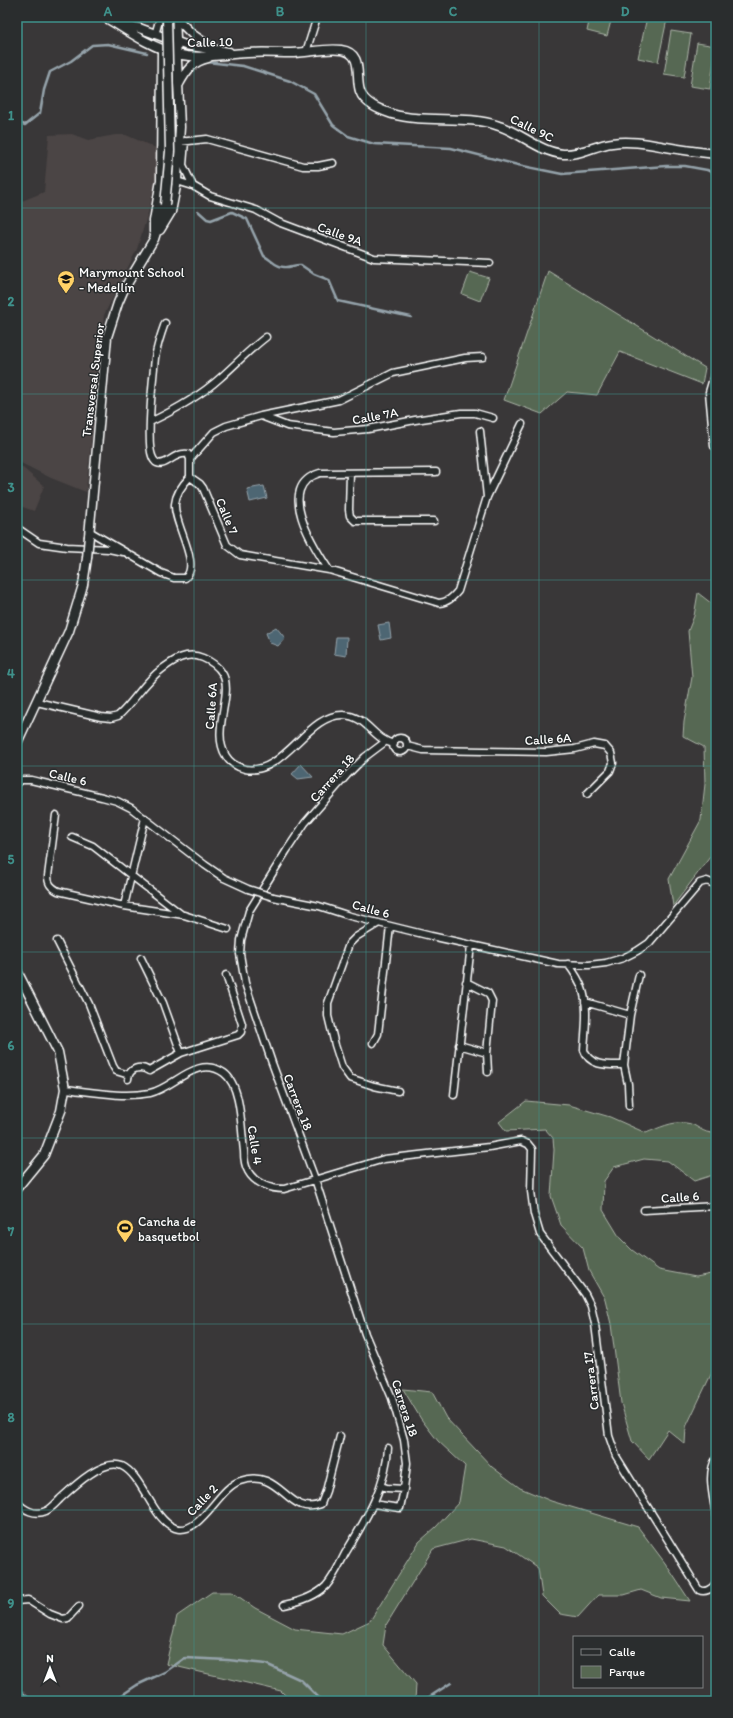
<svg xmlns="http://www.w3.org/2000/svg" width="733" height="1718" font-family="Itim,sans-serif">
  <rect width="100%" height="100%" fill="#393738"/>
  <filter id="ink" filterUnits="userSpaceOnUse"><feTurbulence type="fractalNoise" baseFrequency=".025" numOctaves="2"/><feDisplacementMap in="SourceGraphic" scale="8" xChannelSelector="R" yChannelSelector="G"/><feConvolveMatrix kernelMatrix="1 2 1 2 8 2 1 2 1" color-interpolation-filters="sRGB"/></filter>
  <g filter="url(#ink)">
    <path fill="#4b4444" d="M 72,134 L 88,140 L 115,135 L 126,135 L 156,148 L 157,173 L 149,210 L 137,249 L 104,315 L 86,492 L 51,478 L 17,461 L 17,203 L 44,192 L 49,135 Z
      M 17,463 L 44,486 L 34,511 L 17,505 Z"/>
    <path fill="#576852" stroke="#abb4a8" d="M 590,17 L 612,17 L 607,36 L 587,31 Z
      M 647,17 L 667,19 L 658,62 L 638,58 Z
      M 671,31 L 691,34 L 684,77 L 664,74 Z
      M 697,43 L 716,46 L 710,89 L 690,86 Z
      M 548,271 L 705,368 L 702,384 L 620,352 L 597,395 L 567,392 L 542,414 L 504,400 Z
      M 470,272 L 489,278 L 480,301 L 462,294 Z
      M 698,593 L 716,607 L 716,849 L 673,906 L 669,879 L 701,820 L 705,784 L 704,747 L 683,736 L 684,722 L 692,677 L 688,631 L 694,616 Z
      M 526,1101 L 569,1105 L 610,1117 L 646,1133 C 659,1128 672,1121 686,1123 C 698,1124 701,1134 716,1133 L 716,1174 L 694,1181 L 668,1161 L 644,1159 L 614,1167 L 604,1181 L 603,1210 L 620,1238 L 632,1250 L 659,1270 L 696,1277 L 716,1273 L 716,1364 L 686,1427 L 685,1444 L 668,1430 L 649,1459 L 632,1441 L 621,1403 L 611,1324 L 605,1299 L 589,1271 L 583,1248 L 561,1225 L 551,1196 L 554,1150 L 553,1138 L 545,1129 L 506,1131 L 499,1122 Z
      M 403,1389 L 432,1392 L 446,1418 L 492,1467 L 520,1488 L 551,1501 L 638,1527 L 665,1563 L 690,1601 L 661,1598 L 641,1590 L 624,1595 L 598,1595 L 578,1617 L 560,1614 L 542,1596 L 538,1568 L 506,1546 L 471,1539 L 433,1549 L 386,1625 L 383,1645 L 416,1684 L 415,1701 L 291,1701 L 281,1691 L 166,1664 L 177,1616 L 212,1592 L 232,1592 L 255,1608 L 295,1629 L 342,1634 L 370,1621 L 419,1542 L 436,1527 L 459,1502 L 465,1466 L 438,1441 L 421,1419 Z"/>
    <path fill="#4e6673" stroke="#95a3ab" d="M 264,486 L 267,498 L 250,502 L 247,489 Z
      M 389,623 L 391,638 L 381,640 L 378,625 Z
      M 276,627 L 285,638 L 278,646 L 270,643 L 266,633 Z
      M 336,637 L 347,637 L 346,656 L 334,654 Z
      M 301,764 L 313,777 L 298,779 L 292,774 Z"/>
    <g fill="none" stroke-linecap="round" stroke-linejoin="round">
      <path stroke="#95a3ab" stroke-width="2.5" d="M 207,62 L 243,66 L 290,81 L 314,94 L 333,125 L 348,136 L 374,144 L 451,148 L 518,165 L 562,174 L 666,166 L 685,166 L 707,170 L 716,174
        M 17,122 L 25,125 L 40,113 L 44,90 L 50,72 L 71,61 L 92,45 L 108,44 L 147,53
        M 198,211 L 207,219 L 211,220 L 232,212 L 247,219 L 264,256 C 271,259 275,267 284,267 C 290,268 295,264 301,265 L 314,274 L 329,280 L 338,301 L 411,317
        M 17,1688 L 31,1700 L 34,1701
        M 113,1701 L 137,1685 L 165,1672 L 185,1658 L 228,1660 L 266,1664 L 301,1680 L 321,1700 L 325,1701
        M 423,1701 L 451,1683"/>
      <g stroke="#fff" stroke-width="9">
        <path id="street" d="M 155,35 L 160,17
          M 306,52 L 317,17
          M 161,140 L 179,142 L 207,139 L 303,166 L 318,166 L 333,163
          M 185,141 L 183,165 L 193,186
          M 163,180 L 177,181 L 193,186 L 210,196 L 256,210 L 278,222 L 374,258 L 490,263
          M 165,323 C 161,334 157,346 155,358 C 153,377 146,441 152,456 C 153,459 155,462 157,463 C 167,467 173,452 188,454 L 190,459
          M 261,416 L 287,426 L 334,432 L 368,429 L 415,420 L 461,413 L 475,413 L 493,418
          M 150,422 C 175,410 199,397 220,378 C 236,364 249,350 266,337
          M 480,431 L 487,497
          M 714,446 L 709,392 L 716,368
          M 350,473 L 349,510 L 350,516 L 355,521 L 434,521
          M 190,477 L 200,484 L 203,488 L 227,545 L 240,555 L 329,570 L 439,603 C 448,602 452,598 458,591 L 487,497 L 522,424
          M 190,477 L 190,459 L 214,432 L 226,426 L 261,416 L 339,400 L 393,373 L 465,358 L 483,357
          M 17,528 L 39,543 L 67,547 L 109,549 L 123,552
          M 89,531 L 161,573 L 174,578 L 185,578 C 202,565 173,523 175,504 C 176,493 183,484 190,477
          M 329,570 C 314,547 274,486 320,473 L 436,472
          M 37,702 L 101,717 L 111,718 L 118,716 C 134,702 144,682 162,669 C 174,660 187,651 203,658 C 210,661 218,666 222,673 C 235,693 210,730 226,756 C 230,763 237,767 245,769 C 284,776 307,714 343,715 C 368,716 372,739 394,744
          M393 745a7 7 0 1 1 14 0a7 7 0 1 1-14 0Z
          M 407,746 L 423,750 L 546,752 L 575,749 L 594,744 L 605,746 L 611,753 L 613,763 L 610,771 L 587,794
          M 17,783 L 20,780 L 31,780 L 102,797 L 117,801 L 131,808 L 205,865 L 224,878 L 248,889
          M 56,815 L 48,876 C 48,884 51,887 58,891 L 124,906 L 184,915 L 228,929
          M 72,837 L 93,846 L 181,914
          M 273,897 L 319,906 L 350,916 L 431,936 L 558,964 L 589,965 L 606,963 L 623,958 L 637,951 L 649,943 L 700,883 L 707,881 L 716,885
          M 124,906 L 145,818
          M 379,923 L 356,937 L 349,944 L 328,1003 L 328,1016 L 335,1045 L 342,1067 L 350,1078 L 374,1086 L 398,1091
          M 57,941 L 89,1004 L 113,1066 L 116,1071 L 129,1075
          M 141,958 L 163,1003 L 181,1053
          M 568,964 C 574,972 579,979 582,988 C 589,1006 585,1031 584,1050 C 589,1067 609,1065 624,1065
          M 466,982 L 488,993 L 492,1001 L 487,1053 L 488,1072
          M 585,1002 L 630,1015
          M 373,1043 L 378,1034 L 390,926
          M 459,1045 L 487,1053
          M 149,1071 L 181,1053 L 238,1035 L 241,1032 L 242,1024 L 226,975
          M 128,1079 C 129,1068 140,1065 149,1071
          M 65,1089 C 93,1092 122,1098 150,1093 C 174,1088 197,1054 224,1073 C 242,1086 241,1130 244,1151 C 244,1157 245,1166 248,1171 C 255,1184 271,1189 284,1189 L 384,1159 L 489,1147 L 521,1141 L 528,1144 L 532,1149 L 531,1191 L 534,1214 L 540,1234 L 585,1294 L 591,1306 L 595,1324 L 609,1436 L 616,1456 L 699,1590 C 705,1593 712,1589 716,1583
          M 454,1095 L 471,945
          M 629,1106 L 628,1084 L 624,1065 L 630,1015 L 639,975
          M 644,1210 L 716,1206
          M 716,1459 C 706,1474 714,1499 716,1516
          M 381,1486 L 387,1488 L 404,1489
          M 17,1502 C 24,1510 35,1516 46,1511 C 51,1509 56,1503 60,1499 C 73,1487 103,1458 122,1466 C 143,1476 152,1519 175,1528 C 200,1537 218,1488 240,1481 C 282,1467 287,1518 321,1504 L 326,1491 L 340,1436
          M 373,1504 L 400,1508 L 404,1489 L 407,1463 L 404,1440 L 392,1398 L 365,1334 L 315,1179 L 272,1063 L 245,983 L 240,954 L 241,940 L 249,911 L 287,850 L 305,823 L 347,775 L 365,757 L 385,742
          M 17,1601 L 28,1600 L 50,1614 L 63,1619 L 68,1618 L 79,1606
          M 284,1605 C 298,1602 316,1596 326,1586 C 334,1577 340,1563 346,1552 C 366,1519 386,1487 388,1448"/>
      </g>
      <g stroke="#fff" stroke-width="11">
        <path id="secondary" d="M 105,17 C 128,31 150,47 177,54 C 200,60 224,54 247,53 C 262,52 276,53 291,53 C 307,53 325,48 341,50 C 364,53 355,76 360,91 C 364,104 381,110 392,114 C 427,124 465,114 499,126 C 521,133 540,152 563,154 C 582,155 595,145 612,143 C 630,140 649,144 666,147 C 683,150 699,152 716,154
          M 175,17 L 192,34 L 212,48
          M 121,24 L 139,28 L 185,45 L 229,52
          M 179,84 C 186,71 193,61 208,58
          M 160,230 L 171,212 L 177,181 L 178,158 L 180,127 L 175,17
          M 154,232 L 154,221 L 161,180 L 162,49
          M 89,536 L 107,337 L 118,303 L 124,289 L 154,239 L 165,205
          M 17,743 L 69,631 L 83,585 L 87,558
          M 17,971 L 58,1052 L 65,1089 L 61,1111 L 44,1155 L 17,1188"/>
      </g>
      <use href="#street" stroke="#2a2d2e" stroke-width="6"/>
      <use href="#secondary" stroke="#2a2d2e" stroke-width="8"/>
      <g stroke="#fff" stroke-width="9" stroke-linecap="butt">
        <path id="street-bridge" d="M 248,889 L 273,897"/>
      </g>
      <g stroke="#fff" stroke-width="11" stroke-linecap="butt">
        <path id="secondary-bridge" d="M 165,205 L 170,151 L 167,17
          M 87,558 L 89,536"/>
      </g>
      <use href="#street-bridge" stroke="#2a2d2e" stroke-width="6"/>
      <use href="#secondary-bridge" stroke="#2a2d2e" stroke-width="8"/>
    </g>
  </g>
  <path fill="none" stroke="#3f918b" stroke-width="1" stroke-opacity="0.55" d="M 194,17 L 194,1701M 366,17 L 366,1701M 539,17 L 539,1701M 17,208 L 716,208M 17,394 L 716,394M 17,580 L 716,580M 17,766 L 716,766M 17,952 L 716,952M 17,1138 L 716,1138M 17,1324 L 716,1324M 17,1510 L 716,1510"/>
  <defs>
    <g id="school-pin" transform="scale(0.9)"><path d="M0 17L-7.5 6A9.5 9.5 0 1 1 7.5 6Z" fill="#ffd166" stroke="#2a2d2e"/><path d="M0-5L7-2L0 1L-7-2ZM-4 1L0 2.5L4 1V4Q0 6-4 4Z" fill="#111"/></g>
    <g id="stadium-pin" transform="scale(0.9)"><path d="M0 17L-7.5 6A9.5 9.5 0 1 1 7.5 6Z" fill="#ffd166" stroke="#2a2d2e"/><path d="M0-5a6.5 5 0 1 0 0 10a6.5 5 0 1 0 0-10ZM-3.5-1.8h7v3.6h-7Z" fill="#111"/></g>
  </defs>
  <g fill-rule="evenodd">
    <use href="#school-pin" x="66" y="279"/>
    <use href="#stadium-pin" x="125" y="1228"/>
  </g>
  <g text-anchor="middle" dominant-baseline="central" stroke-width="3" stroke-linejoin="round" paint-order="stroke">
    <g font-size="13" fill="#fff" stroke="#2a2d2e">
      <text transform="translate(210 42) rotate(-1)">Calle 10</text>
      <text transform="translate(532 128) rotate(26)">Calle 9C</text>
      <text transform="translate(340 234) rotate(20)">Calle 9A</text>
      <text transform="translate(93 380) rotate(-83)">Transversal Superior</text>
      <text transform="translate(375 416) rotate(-10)">Calle 7A</text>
      <text transform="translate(227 516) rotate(67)">Calle 7</text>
      <text transform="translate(211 706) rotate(-86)">Calle 6A</text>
      <text transform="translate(548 739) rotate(-4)">Calle 6A</text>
      <text transform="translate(68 777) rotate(13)">Calle 6</text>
      <text transform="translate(332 778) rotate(-48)">Carrera 18</text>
      <text transform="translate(371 909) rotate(15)">Calle 6</text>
      <text transform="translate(298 1102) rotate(69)">Carrera 18</text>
      <text transform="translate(255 1145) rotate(81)">Calle 4</text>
      <text transform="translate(680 1197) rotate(-4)">Calle 6</text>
      <text transform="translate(591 1381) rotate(-97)">Carrera 17</text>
      <text transform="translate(405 1408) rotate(72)">Carrera 18</text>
      <text transform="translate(202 1500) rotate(-46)">Calle 2</text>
    </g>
    <g font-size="13" fill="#fff" stroke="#2a2d2e" text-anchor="start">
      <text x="79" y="272">Marymount School<tspan x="79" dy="15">- Medellín</tspan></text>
      <text x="138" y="1221">Cancha de<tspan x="138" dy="15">basquetbol</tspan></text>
    </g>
  </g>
  <rect width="733" height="1718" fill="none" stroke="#2a2d2e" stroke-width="44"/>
  <rect x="573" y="1636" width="130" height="52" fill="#2a2d2e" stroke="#7f8182"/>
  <rect x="581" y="1649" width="20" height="6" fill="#2a2d2e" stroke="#7f8182"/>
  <text x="609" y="1656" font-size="12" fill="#ffffff">Calle</text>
  <rect x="581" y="1666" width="20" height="12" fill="#576852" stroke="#7f8182"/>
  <text x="609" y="1676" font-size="12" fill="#ffffff">Parque</text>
  <g transform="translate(50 1668)" stroke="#2a2d2e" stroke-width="3" paint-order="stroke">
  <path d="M0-3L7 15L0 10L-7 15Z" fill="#ffffff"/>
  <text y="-6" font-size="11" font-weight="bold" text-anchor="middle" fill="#ffffff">N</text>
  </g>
  <rect x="22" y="22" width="689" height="1674" fill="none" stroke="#3f918b" stroke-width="1.5"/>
  <g font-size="13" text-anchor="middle" font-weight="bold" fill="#3f918b">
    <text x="108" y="16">A</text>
    <text x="280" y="16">B</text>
    <text x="453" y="16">C</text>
    <text x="625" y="16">D</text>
    <text x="11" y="120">1</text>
    <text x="11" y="306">2</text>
    <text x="11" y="492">3</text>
    <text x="11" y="678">4</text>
    <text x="11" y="864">5</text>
    <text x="11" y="1050">6</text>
    <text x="11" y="1236">7</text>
    <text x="11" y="1422">8</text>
    <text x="11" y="1608">9</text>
  </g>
</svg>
